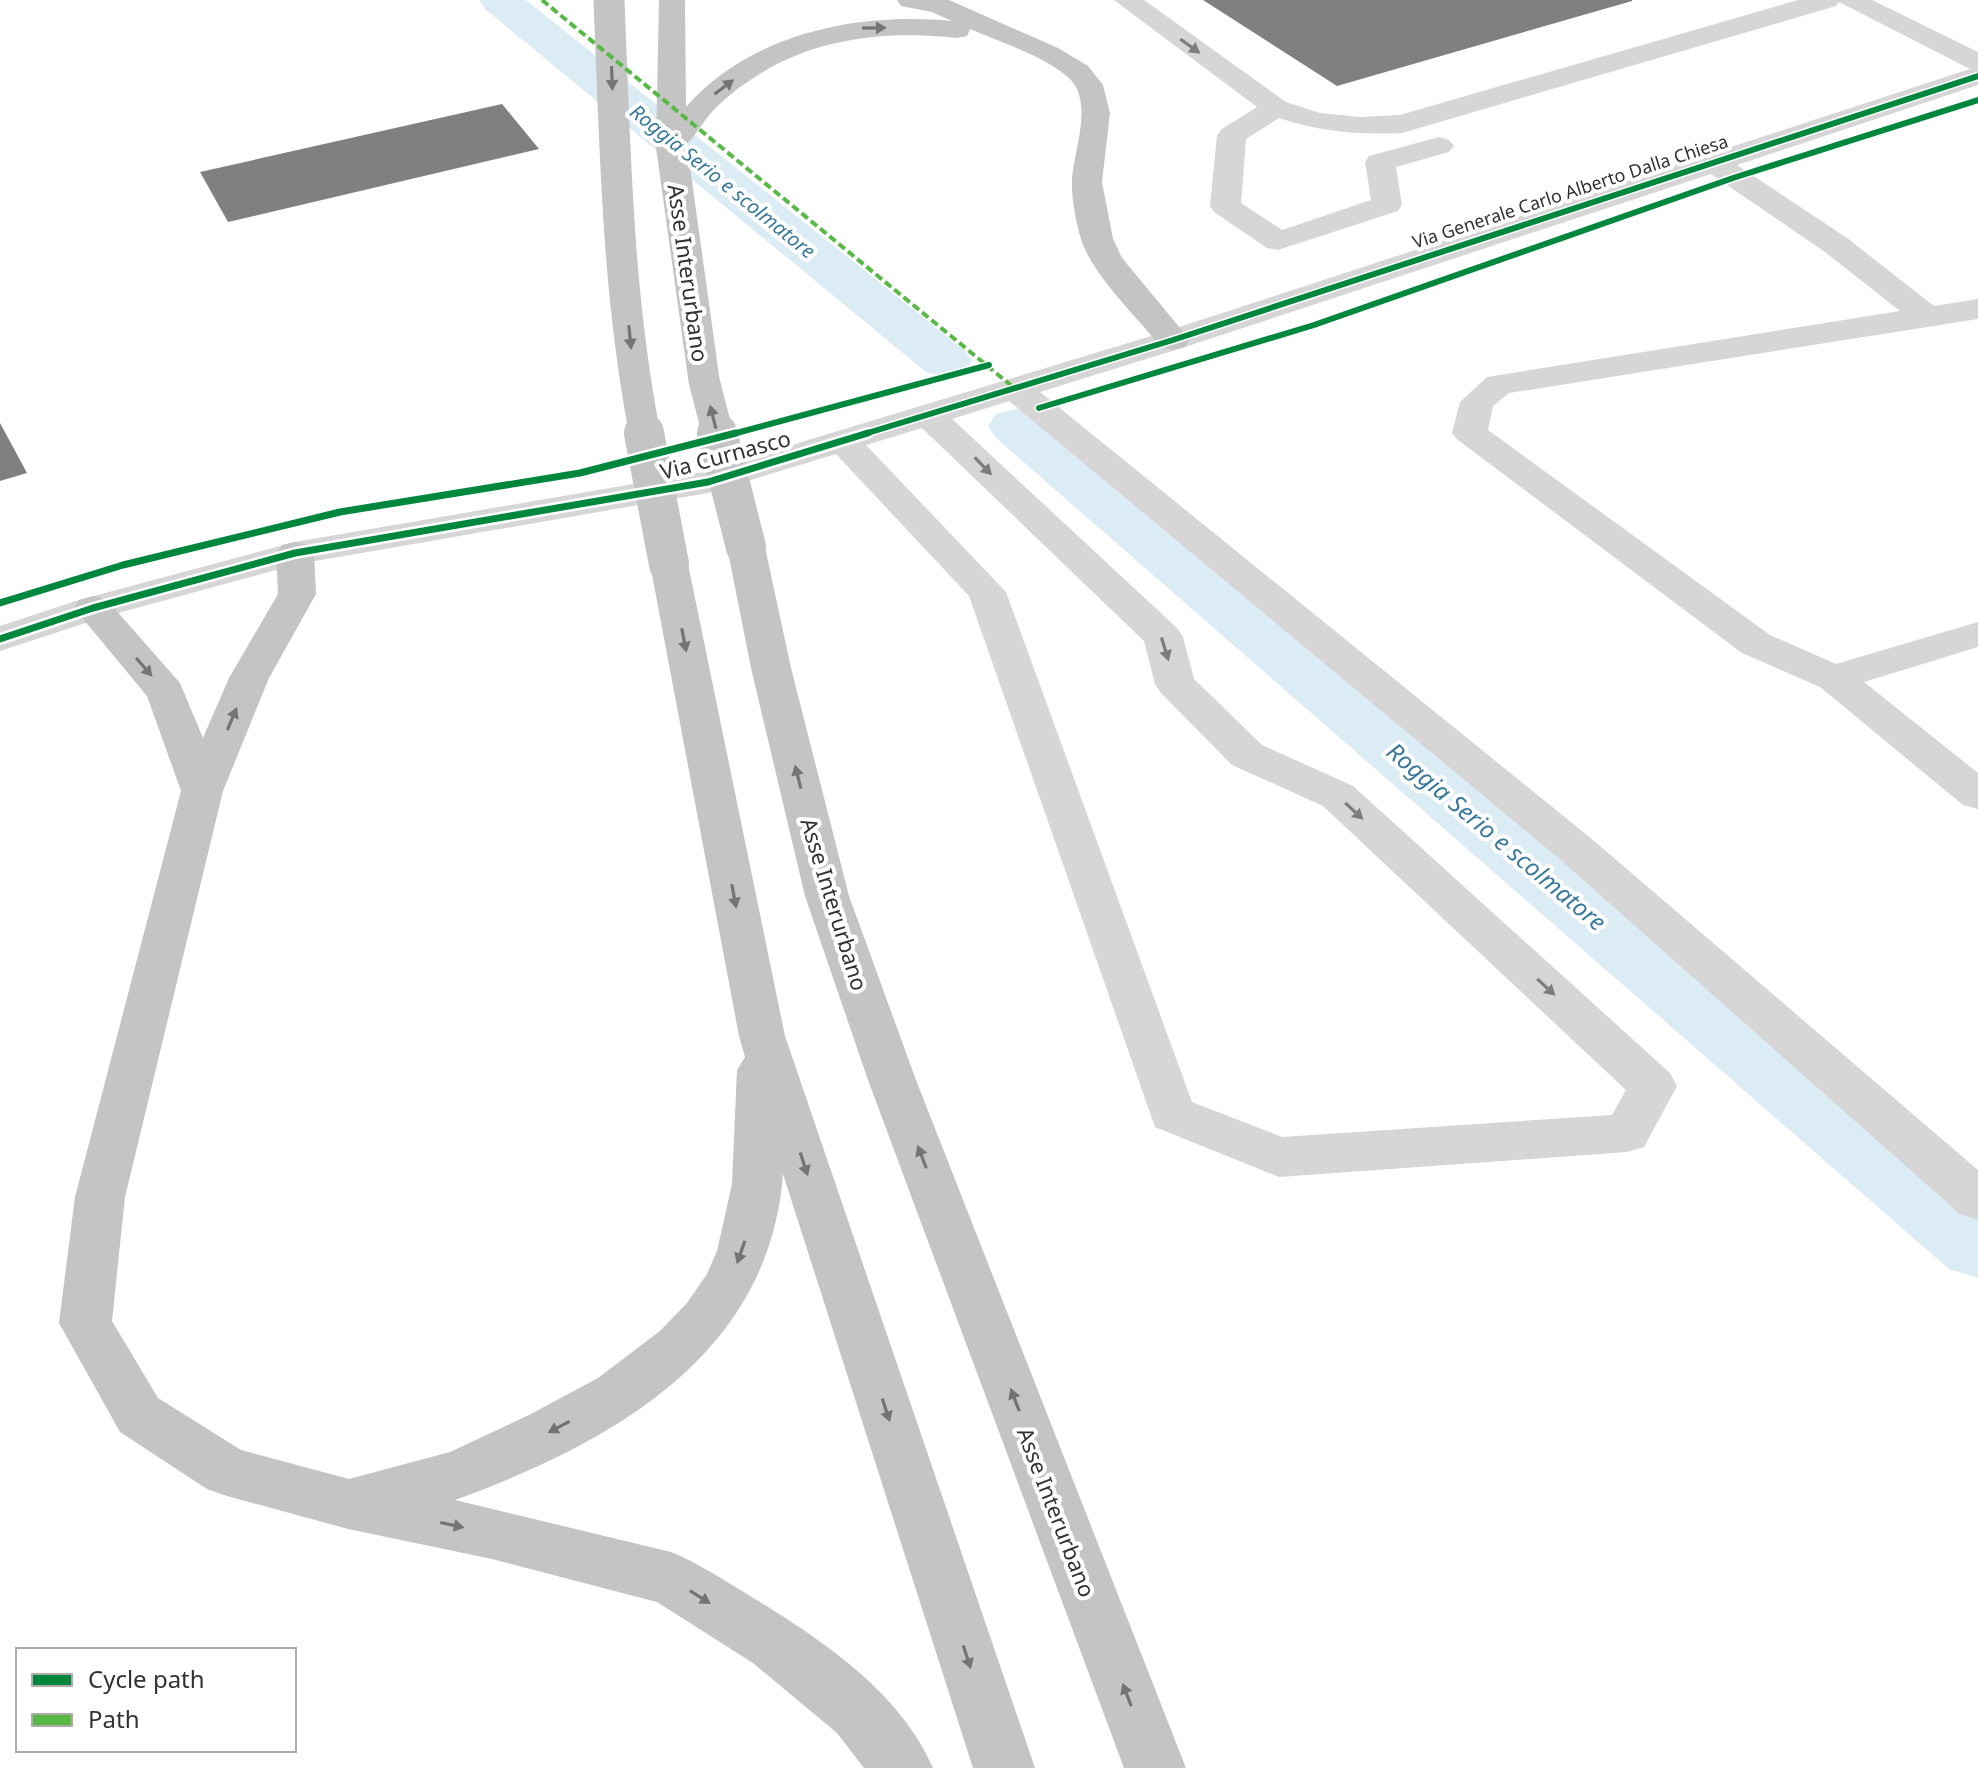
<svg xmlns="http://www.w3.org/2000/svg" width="1978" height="1768" font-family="'Noto Sans',sans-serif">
  <rect width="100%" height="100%" fill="#fff"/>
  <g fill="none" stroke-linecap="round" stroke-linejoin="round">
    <path fill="#dbecf4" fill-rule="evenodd" d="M 479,0 L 526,0 L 964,350 L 972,361 L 964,372 L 945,377 L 926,372 L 485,9 Z
      M 1016,409 L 1036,414 L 1978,1197 L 1978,1278 L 1949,1269 L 996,438 L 988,426 L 996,414 Z"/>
  </g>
  <path fill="#808080" d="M 1203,0 L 1632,0 L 1632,1 L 1337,86 Z
    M 502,104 L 539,149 L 228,222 L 200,172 Z
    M 0,423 L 27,473 L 0,481 Z"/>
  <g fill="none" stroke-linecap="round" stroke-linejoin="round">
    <path fill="#d6d6d6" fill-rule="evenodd" d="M 1114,0 L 1144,0 L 1286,102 L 1320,113 L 1360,117 L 1400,115 L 1798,0 L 1872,0 L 1978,52 L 1978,85 L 1737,165 L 1847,238 L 1934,306 L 1978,299 L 1978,319 L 1509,393 L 1493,406 L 1488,430 L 1770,635 L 1836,664 L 1978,622 L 1978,647 L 1864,682 L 1978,773 L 1978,809 L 1963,805 L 1820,687 L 1742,653 L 1458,440 L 1452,433 L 1460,402 L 1487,377 L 1900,311 L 1825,252 L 1711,174 L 1185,347 L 1040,392 L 1593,840 L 1978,1170 L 1978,1220 L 1960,1214 L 1563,862 L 1009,401 L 952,419 L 1177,628 L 1183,637 L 1194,679 L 1262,745 L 1353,786 L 1670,1073 L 1677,1086 L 1644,1147 L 1627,1152 L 1279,1177 L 1155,1127 L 969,596 L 836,454 L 708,493 L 298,564 L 107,616 L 0,651 L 0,626 L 79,600 L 295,542 L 703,472 L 1161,333 L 1970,69 L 1839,2 L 1836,6 L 1402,133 C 1359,135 1321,132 1279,118 L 1246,139 L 1241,203 L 1282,230 L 1371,200 L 1365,162 L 1369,156 L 1439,137 L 1449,140 L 1454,146 L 1449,152 L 1396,167 L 1402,205 L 1398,211 L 1278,250 L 1267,248 L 1214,212 L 1210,206 L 1217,135 L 1222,129 L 1257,107 ZM 922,428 L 1144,641 L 1155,684 L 1161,693 L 1232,765 L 1323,806 L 1626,1090 L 1612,1115 L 1282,1137 L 1192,1102 L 1006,592 L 866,445 Z"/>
    <path fill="#c4c4c4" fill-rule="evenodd" d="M 659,0 L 685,0 L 686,107 C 751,33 858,12 952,21 L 932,12 L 901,6 L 897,0 L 949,0 L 1058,48 L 1088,66 L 1103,85 L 1110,113 L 1102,182 L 1113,239 L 1122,258 L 1190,340 L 1185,347 L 1173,350 L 1161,347 C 1137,317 1093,276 1081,239 C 1076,223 1071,196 1072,179 C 1074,150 1094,101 1069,78 C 1043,55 1002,43 970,29 L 967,36 L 957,38 C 885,30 810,38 749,81 C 735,90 722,101 711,113 C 702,123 691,144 679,150 C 672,153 667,151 661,149 L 656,143 Z
      M 746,536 L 759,539 L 765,547 L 791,668 L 849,896 L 916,1080 L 1186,1768 L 1124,1768 L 868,1080 L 805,896 L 751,668 L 727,547 L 733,539 Z
      M 295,542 L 308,545 L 314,553 L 316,594 L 269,678 L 223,791 L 125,1197 L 112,1321 L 158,1398 L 241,1450 L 349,1479 L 450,1452 L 529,1415 L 598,1378 L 660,1331 L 687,1303 L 707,1274 L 717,1251 L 732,1184 L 737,1070 L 745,1057 L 739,1036 L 650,564 L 656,556 L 669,553 L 682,556 L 688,564 L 785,1036 L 1035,1768 L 973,1768 L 783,1174 C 769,1357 610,1443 455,1500 L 671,1552 C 698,1563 722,1579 747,1594 C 816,1636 900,1690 933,1768 L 864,1768 L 837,1733 L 753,1663 L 657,1602 L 492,1559 L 348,1529 L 227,1496 L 207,1489 L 120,1432 L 59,1323 L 75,1197 L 181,791 L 147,696 L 74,608 L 79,600 L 93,596 L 107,600 L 180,683 L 203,738 L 229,678 L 278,594 L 276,553 L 282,545 Z"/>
    <path stroke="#c4c4c4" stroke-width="31" d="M 609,0 C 615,145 617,292 645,435
      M 671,143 L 704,380 L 718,435"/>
    <path stroke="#c4c4c4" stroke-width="40" d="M 644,433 L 669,564
      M 717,433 L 746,547"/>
    <path stroke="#58b947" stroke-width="4" stroke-dasharray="8 4" stroke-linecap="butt" d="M 542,0 L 1013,387"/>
    <g stroke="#fff" stroke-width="9">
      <path id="cycleway-far1" d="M 1039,408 L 1314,325 L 1736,177 L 1978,100
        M 729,435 L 989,365
        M 861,435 L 1173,340 L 1978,76"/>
    </g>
    <g stroke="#fff" stroke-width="12">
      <path id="cycleway" d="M 0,603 L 123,565 L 340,512 L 580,473 L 736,433
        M 0,639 L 93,608 L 295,553 L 708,482 L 868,433"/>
    </g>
    <use href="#cycleway-far1" stroke="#00873e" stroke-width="6"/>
    <use href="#cycleway" stroke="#00873e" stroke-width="7"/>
  </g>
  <defs><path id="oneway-solid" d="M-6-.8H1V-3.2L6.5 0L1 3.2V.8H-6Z" transform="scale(2)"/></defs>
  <g fill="#747474">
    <use href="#oneway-solid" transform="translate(874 28) rotate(-1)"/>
    <use href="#oneway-solid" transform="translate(612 78) rotate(88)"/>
    <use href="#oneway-solid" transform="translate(724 87) rotate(-37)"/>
    <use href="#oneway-solid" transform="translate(630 337) rotate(84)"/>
    <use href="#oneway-solid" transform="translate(713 417) rotate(-104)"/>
    <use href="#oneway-solid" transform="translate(684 640) rotate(79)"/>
    <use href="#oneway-solid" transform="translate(144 667) rotate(49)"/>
    <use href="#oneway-solid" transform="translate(232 719) rotate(-67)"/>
    <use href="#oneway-solid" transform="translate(798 777) rotate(-104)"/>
    <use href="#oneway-solid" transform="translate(734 896) rotate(79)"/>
    <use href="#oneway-solid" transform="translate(922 1157) rotate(-111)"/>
    <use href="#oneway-solid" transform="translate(804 1164) rotate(72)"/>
    <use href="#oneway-solid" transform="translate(741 1252) rotate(109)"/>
    <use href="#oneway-solid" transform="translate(1015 1400) rotate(-111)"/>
    <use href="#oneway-solid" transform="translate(886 1410) rotate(72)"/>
    <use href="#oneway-solid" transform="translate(559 1427) rotate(152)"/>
    <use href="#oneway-solid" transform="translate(452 1525) rotate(12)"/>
    <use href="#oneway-solid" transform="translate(700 1597) rotate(32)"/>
    <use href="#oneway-solid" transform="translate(967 1657) rotate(72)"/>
    <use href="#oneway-solid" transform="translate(1127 1695) rotate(-111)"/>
  </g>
  <g fill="#7c7c7c">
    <use href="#oneway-solid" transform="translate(1190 46) rotate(36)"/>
    <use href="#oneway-solid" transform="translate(983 466) rotate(46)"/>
    <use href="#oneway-solid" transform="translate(1165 649) rotate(73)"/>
    <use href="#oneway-solid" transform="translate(1354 811) rotate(43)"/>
    <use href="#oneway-solid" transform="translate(1546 987) rotate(43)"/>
  </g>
  <g text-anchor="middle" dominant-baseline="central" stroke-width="8" stroke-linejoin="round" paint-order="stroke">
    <g font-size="18" fill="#323232" stroke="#fff">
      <text transform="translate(1570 191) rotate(-18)">Via Generale Carlo Alberto Dalla Chiesa</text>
    </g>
    <g font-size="20" font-style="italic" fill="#397a9c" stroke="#fff">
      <text transform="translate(723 181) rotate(39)">Roggia Serio e scolmatore</text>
    </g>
    <g font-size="22" fill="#323232" stroke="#fff">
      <text transform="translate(689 273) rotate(82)">Asse Interurbano</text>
      <text transform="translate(725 454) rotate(-15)">Via Curnasco</text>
      <text transform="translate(835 904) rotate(73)">Asse Interurbano</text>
      <text transform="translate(1057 1512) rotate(69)">Asse Interurbano</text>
    </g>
    <g font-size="24" font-style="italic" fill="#397a9c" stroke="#fff">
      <text transform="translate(1497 836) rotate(40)">Roggia Serio e scolmatore</text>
    </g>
  </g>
  <rect x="16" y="1648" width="280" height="104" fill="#ffffff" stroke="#adadad" stroke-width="2"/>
  <rect x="32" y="1674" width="40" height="12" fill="#00873e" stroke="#adadad" stroke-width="2"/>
  <text x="88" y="1688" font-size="24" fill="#323232">Cycle path</text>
  <rect x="32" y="1714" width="40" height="12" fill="#58b947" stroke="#adadad" stroke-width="2"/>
  <text x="88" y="1728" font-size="24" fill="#323232">Path</text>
</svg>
